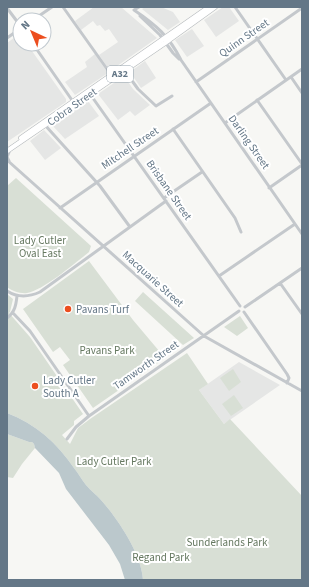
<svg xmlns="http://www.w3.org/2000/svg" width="309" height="587" font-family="'Source Sans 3',sans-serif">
  <rect width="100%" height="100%" fill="#f7f7f4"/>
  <path fill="#e5e6e5" d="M 94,7 L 121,7 L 157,38 L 110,71 L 99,55 L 118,42 L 109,29 L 105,31 L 100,25 L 97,26 L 93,21 L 81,30 L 75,21 Z
    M 145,7 L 161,7 L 173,12 L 180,22 L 168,30 L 142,9 Z
    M 223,7 L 229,7 L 239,21 L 216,37 L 204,20 Z
    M 192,29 L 204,46 L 187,57 L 175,40 Z
    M 18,35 L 20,35 L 20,44 L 27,44 L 66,99 L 66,102 L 7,142 L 7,43 Z
    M 95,54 L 108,73 L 75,95 L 65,82 L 87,67 L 85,62 Z
    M 145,61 L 156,78 L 141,88 L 130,72 Z
    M 124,76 L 133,89 L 150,105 L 135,116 L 130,111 L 118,120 L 98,94 Z
    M 88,101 L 99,116 L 65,139 L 52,125 Z
    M 44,130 L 61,148 L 45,160 L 30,141 Z
    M 239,362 L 280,385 L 224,424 L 199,390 Z"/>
  <path fill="#d8dfd5" d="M 16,178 L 91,246 L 89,252 C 75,263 44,290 27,293 C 21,294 12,291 7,287 L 7,186 Z
    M 89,261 L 133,320 L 165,358 L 93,408 L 63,365 L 70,360 L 60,347 L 53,352 L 23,309 Z
    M 143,292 L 194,338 L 183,345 L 135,301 Z
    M 7,294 L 13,299 L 10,312 L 9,313 L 30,337 L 83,414 L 74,421 L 74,425 L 62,435 L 70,444 L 78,428 L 90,419 L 187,353 L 208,384 L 199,390 L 224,424 L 230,419 L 302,496 L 302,580 L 143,580 C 142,555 118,519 101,500 C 97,495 91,491 86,485 C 82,480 78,473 74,468 C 57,443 36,424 7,413 Z
    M 240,316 L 248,328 L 237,336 L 224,327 Z
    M 233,369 L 241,382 L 229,391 L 220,378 Z
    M 234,395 L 243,408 L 231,416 L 222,404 Z
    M 7,434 L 29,442 L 32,442 L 34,444 L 35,448 L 22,464 L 13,478 L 7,477 Z"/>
  <path fill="#bbc8cc" d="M 7,413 C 36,424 57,443 74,468 C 78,473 82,480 86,485 C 91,491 97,495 101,500 C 118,519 142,555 143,580 L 125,580 L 120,564 L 109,545 L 66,489 L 59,473 L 35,448 L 34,444 L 32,442 L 29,442 L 7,434 Z"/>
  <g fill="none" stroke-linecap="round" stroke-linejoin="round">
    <g stroke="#b6babd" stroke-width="5.5">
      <path id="highway" d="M 21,138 L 209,7
        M 7,151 L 165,43 L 215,7"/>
    </g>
    <path stroke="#c4c8cc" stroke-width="3" d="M 63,7 L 112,76
      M 235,7 L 286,80
      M 7,8 L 19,24
      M 134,10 C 156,25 169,36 181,60 L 302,234
      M 134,10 L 139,7
      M 140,16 L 160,35 L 173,53 L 179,59
      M 33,20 L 52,7
      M 19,24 L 16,28 L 17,31 L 20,33
      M 7,38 L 17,31
      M 33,44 L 74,103
      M 125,71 L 138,89 L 156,106 L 172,96
      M 291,77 L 302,93
      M 196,82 L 302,8
      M 90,94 L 240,306
      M 257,100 L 302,164
      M 225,123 L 302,69
      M 44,124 L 100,186 L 130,227
      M 173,129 L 235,218 L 241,232
      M 7,160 L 204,336 L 302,391
      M 9,161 L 7,157 L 10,150
      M 269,188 L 302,165
      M 164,198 L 202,172
      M 60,208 L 211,103
      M 219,276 L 295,224
      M 280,283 L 302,314
      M 7,291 C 18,298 29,297 40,292 L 166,201
      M 245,307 L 302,268
      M 244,312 L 287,374 L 289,378 L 287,383
      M 13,313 L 30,331 L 89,416
      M 7,318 C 15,312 16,305 17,296
      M 67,439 L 76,427 L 89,416 L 239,311"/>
    <use href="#highway" stroke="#fff" stroke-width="4.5"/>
  </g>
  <g fill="#ec4e1f" stroke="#fff" stroke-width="1.5">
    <circle cx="68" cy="309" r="4"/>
    <circle cx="35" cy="386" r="4"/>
  </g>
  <g text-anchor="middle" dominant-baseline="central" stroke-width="4" stroke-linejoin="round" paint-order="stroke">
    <rect fill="#fff" stroke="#92a0ab" stroke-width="1" x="107" y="66" width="26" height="16" rx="3"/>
    <g font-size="10" font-weight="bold" fill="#647787">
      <text x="120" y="74">A32</text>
    </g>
    <g font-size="11" fill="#647787" stroke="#fff">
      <text transform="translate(244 38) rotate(-35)">Quinn Street</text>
      <text transform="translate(72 107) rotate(-35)">Cobra Street</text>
      <text transform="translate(249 142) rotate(55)">Darling Street</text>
      <text transform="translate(130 148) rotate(-34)">Mitchell Street</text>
      <text transform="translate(169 190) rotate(55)">Brisbane Street</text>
      <text transform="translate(153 279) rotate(42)">Macquarie Street</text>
      <text transform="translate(146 365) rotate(-35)">Tamworth Street</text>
    </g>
    <g font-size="11" fill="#657860" stroke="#fff">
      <text x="40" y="240">Lady Cutler<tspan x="40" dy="13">Oval East</tspan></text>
      <text x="107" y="350">Pavans Park</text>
      <text x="114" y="461">Lady Cutler Park</text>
      <text x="227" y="542">Sunderlands Park</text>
      <text x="161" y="557">Regand Park</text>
    </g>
    <g font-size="11" fill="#647787" stroke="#fff" text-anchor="start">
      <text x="76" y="309">Pavans Turf</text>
      <text x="43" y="380">Lady Cutler<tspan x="43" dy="13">South A</tspan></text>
    </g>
  </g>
  <rect width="309" height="587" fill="none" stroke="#647787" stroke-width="16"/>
  <g transform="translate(32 32) rotate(316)"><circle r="19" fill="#ffffff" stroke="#c1c9cf"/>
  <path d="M0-3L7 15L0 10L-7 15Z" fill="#ec4e1f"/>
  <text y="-6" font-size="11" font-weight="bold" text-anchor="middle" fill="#647787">N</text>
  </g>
</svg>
